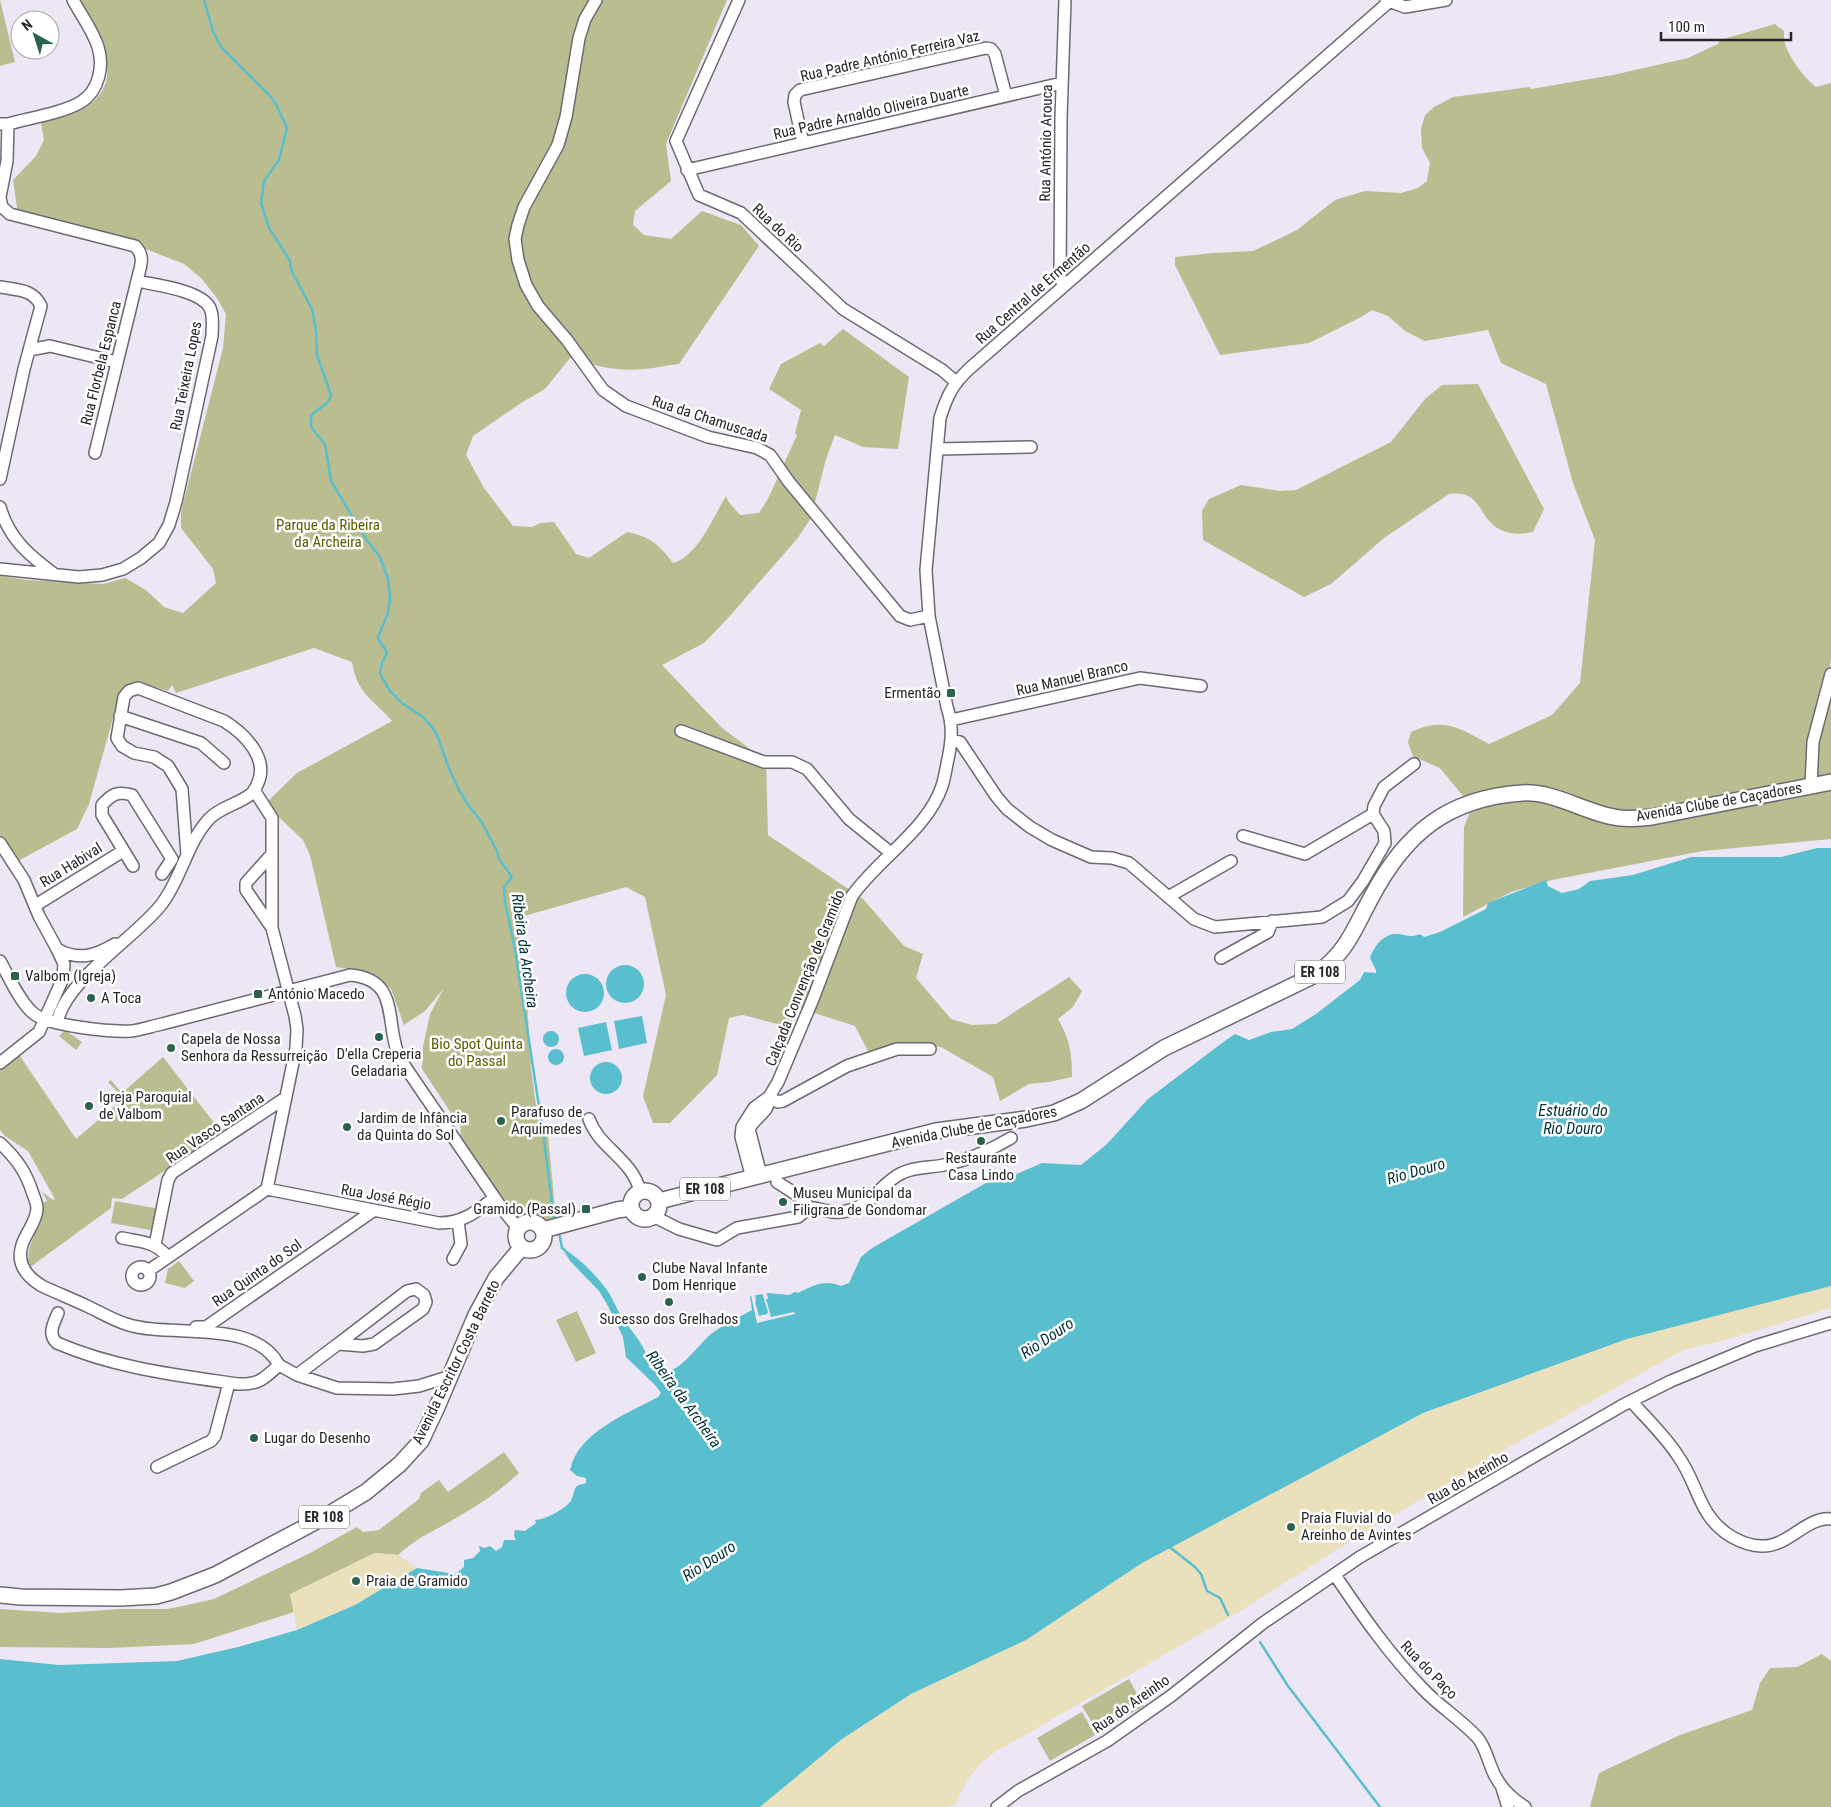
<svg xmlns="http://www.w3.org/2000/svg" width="1831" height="1807" font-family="'Roboto Condensed',sans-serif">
  <rect width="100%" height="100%" fill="#ede6f4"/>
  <path fill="#babd90" d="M 0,0 L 15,62 L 0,66 Z
    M 79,0 L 727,0 L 666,144 L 671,181 L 635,211 L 633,225 L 644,235 L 671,239 L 702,211 L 741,225 L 759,246 L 679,364 C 667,365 656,368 644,369 C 618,372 594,366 570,358 L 545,389 L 521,403 L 473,436 L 466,455 L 484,488 L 513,526 L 532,527 L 541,523 L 554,522 L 576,554 L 589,558 L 627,532 C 649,536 660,545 673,563 C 697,557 714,516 726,496 L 728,501 L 740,515 L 759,513 L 769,497 L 797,435 L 795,433 L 801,410 L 769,389 L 781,364 L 820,343 L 824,346 L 843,329 L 909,377 L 898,449 L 863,447 L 835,435 L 826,459 L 811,518 L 797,539 L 728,618 L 704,643 L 662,665 L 721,727 L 766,761 L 768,835 L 863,899 L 904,946 L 923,954 L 916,978 L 951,1019 L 972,1025 L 996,1024 L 1069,977 L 1082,991 L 1073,1007 L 1058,1019 C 1070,1040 1072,1053 1072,1077 L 1049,1082 L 1029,1084 L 1000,1101 L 993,1077 L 941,1047 L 900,1044 L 870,1055 L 855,1026 L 799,1008 L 789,1027 L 743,1015 L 729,1018 L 717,1075 L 670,1123 L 653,1123 L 643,1096 L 666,995 L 645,897 L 626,887 L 517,918 L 526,983 L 531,1068 L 539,1127 L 547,1126 L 556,1218 L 544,1220 L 536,1216 L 518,1213 L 509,1207 L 460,1137 L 461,1128 L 422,1069 L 423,1047 L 430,1014 L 444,988 L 425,1011 L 404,1025 L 391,989 L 371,973 L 336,967 L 310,855 L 303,840 L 265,804 L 297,773 L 392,721 C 373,699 357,694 352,662 L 314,648 L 176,693 L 172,685 L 168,691 L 142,683 L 132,683 L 117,704 L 89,804 L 77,829 L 16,862 L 0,842 L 0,576 L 27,580 L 103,584 L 125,578 L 146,590 L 164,607 L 183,613 L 216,583 L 213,569 L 181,528 L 181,512 L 223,348 L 226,314 L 217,298 L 201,278 L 184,264 L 125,241 L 18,215 L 13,180 L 36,156 L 44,140 L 41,123 C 54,118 69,116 81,110 C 131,83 98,35 79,0 Z
    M 1775,24 L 1784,31 C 1784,36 1784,42 1786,47 C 1792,61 1804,78 1816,87 L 1831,83 L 1831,658 L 1828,680 L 1831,681 L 1831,839 L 1703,851 L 1552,880 L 1511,892 L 1463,917 L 1464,827 L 1472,807 L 1440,768 L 1417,758 L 1414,759 L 1408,742 L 1411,732 C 1444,716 1461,729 1489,744 L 1552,715 L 1580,683 L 1595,540 L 1573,483 L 1546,384 L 1501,363 L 1488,330 L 1425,341 L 1405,331 L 1388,316 L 1372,310 L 1363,316 L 1309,343 L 1220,355 L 1175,265 L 1175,257 L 1213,253 L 1253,251 L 1297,230 L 1335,200 L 1365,191 L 1401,193 L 1418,188 L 1427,181 L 1430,163 L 1422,148 L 1421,129 L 1425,115 L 1434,107 L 1453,97 L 1530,87 L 1531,89 L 1613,75 L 1688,58 L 1718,44 L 1720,40 Z
    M 1478,384 L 1544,509 L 1533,532 C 1522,534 1512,535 1501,530 C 1477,519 1484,490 1449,494 L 1384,538 L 1331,584 L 1304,597 L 1203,540 L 1202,511 L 1209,499 L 1241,485 L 1280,491 L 1296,490 L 1391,442 L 1425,399 L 1442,385 Z
    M 65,1030 L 82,1042 L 76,1050 L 59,1036 Z
    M 20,1056 L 76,1139 L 122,1100 L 119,1096 L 120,1095 L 108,1082 L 111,1080 L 122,1093 L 163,1057 L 222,1133 L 122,1199 L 112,1198 L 111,1208 L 29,1268 C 24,1243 43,1228 42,1203 L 47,1201 L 42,1192 L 53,1200 L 55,1199 L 28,1151 L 5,1136 L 0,1130 L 0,1070 Z
    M 115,1201 L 160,1209 L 156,1231 L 111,1223 Z
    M 179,1261 L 194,1281 L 185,1288 L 165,1283 L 168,1269 Z
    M 577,1311 L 596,1353 L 576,1362 L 556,1320 Z
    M 504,1452 L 519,1473 C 503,1488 485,1501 466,1512 C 443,1527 418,1536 398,1555 L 375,1553 L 291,1594 L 294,1612 L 194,1644 L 110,1648 L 0,1647 L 0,1609 L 61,1613 L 120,1609 L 168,1609 L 214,1599 L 310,1553 L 357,1527 L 363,1532 L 379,1530 L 419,1499 L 421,1493 L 439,1480 L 448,1492 Z
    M 1822,1654 L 1831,1661 L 1831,1807 L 1590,1807 L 1599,1773 L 1680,1735 L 1752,1710 L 1760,1683 L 1770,1668 L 1797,1667 Z
    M 1129,1679 L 1144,1706 L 1098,1732 L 1082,1706 Z
    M 1082,1712 L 1095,1735 L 1050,1761 L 1037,1738 Z"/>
  <path fill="#eae0bb" d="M 1831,1286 L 1831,1308 L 1729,1339 L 1687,1349 L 1669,1358 L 1486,1460 L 1336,1550 L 1242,1610 L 995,1752 C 972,1768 967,1781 955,1805 L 946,1807 L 760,1807 L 842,1739 L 911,1694 L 1026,1640 L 1142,1563 L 1423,1413 L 1627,1339 Z
    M 375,1553 L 398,1555 L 417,1568 L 355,1605 L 297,1630 L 290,1594 Z"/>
  <path fill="#59bfce" d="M 1817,848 L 1831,848 L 1831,1286 L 1627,1339 L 1423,1413 L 1142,1563 L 1026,1640 L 911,1694 L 842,1739 L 760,1807 L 0,1807 L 0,1659 L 59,1665 L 177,1661 L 238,1647 L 297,1630 L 355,1605 L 417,1568 L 455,1574 L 464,1567 L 464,1560 L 473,1558 L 480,1551 L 479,1546 L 485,1548 L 490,1546 L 496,1551 L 502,1547 L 504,1540 L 516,1540 L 514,1536 L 515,1530 L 525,1531 L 536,1523 L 535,1520 C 544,1520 565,1509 570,1502 C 574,1497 573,1491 576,1487 C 578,1484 583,1485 586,1483 L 586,1478 L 577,1476 L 570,1470 C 578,1432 627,1414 658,1397 L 661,1393 L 656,1386 L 626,1357 L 623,1337 L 608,1306 L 599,1291 L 570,1261 L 562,1248 C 580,1258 598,1277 609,1293 C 614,1301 617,1310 622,1317 C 632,1333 648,1347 649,1367 C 671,1388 696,1346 711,1334 C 723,1325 738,1318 752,1310 L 750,1296 L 768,1293 L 789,1295 L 795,1292 L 798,1293 C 813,1286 824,1279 841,1286 L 849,1283 L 861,1257 L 872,1248 L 986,1183 L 1012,1176 L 1042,1163 L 1081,1165 L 1107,1144 L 1148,1099 L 1222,1043 L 1235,1034 L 1249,1040 L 1271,1032 L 1292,1029 L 1316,1014 L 1360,980 L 1364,972 L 1376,973 L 1376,970 L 1370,958 C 1374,947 1382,935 1395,934 C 1406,933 1407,939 1420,934 L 1424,937 L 1440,932 L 1486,909 L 1488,903 L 1546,880 L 1548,886 L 1562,893 L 1579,889 L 1590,881 L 1633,875 L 1691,857 L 1781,857 Z
    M606 984a19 19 0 1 1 38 0a19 19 0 1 1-38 0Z
    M566 993a19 19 0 1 1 38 0a19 19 0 1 1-38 0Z
    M 642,1016 L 647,1043 L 619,1049 L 614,1021 Z
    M 606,1022 L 612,1050 L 584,1056 L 578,1028 Z
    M543 1039a8 8 0 1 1 16 0a8 8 0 1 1-16 0Z
    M548 1057a8 8 0 1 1 16 0a8 8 0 1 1-16 0Z
    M590 1078a16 16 0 1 1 32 0a16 16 0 1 1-32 0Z"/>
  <path fill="#ede6f4" d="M 766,1291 L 768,1299 L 766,1299 L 771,1317 L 794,1312 L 795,1314 L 757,1323 L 751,1295 L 755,1294 L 756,1301 L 755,1302 L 759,1316 L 767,1314 L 768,1312 L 762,1292 Z"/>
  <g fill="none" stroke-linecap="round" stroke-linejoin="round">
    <path stroke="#59bfce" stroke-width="2.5" d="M 204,0 L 213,31 L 221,47 L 271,97 L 277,106 L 287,128 L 279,160 L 264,181 L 261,203 L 269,228 L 290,261 L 292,272 L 312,309 L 316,331 L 317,355 L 331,395 C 329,406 318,407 311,416 L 311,427 L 324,443 L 326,449 L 331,481 L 366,539 L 380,557 L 388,579 L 390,598 L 388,613 L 378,637 C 379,643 385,647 387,653 L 382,663 L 380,673 L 383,679 L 390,691 L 403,704 L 423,717 L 432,727 L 437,735 L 448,766 L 458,788 L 468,805 L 481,821 L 497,851 L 499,859 L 512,877 L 504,887 L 505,902 L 515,949 L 544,1139 L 554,1220
      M 559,1232 L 562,1248 L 565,1250
      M 1167,1545 L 1195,1567 L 1201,1574 L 1207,1591 L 1220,1598 L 1228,1615
      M 1260,1642 L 1288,1686 L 1380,1807"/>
    <g stroke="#6e6873" stroke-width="14">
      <path id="minor" d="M 596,0 L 585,19 L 579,38 L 566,117 L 558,145 L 524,207 L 518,225 L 515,239 L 518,260 L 526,285 L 538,306 L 567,340 L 603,390 L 626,406 L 708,437 L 757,448 L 770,455 L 789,482 L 900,616 L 910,620 L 929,616
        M 739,0 L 676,141 L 699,195 L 741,213 L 843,309 L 942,370 L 956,382
        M 1386,0 L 1405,7 L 1446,0
        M 0,124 L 8,124 C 29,118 63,113 81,102 C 99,91 104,66 98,47 C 93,31 81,15 73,0
        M 803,143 L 794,102 L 795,95 L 800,90 L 986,48 L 991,49 L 995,54 L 1006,96
        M 687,170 L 1062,83
        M 0,197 L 7,161 L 8,124
        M 0,198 L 2,207 L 10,214 L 135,246 C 146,257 140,267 137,281 C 155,285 201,290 210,308 C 214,317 212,326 212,336 L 176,502 L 169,525 L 159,543 L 141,558 L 123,569 L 102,575 L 79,577 L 0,569
        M 1064,286 L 1060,278 L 1061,118 L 1065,0
        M 0,287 C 17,290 33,289 41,306 L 24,369 L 0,479
        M 29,350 L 50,346 L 116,362
        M 937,449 L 1031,447
        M 95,453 L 137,281
        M 0,507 C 9,539 29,555 54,574
        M 120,716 L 201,743 L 224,763
        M 951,720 L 1140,678 L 1201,686
        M 681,731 L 764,762 L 792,762 L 807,769 L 849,819 L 891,853
        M 952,740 L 960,742 L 996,796 L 1007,809 L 1030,827 L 1052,840 L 1091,857 L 1112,858 L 1129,863 L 1194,919 L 1215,927 L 1322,917 L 1348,901 L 1363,881 L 1385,843 L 1384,831 L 1373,814 L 1374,806 L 1384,787 L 1414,764
        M 1811,786 L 1813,742 L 1831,674
        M 1243,836 L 1305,854 L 1373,814
        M 0,843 L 24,880 L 39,916 L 57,949
        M 272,854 L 246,883 L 246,890 L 272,928
        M 133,866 L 102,815 L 102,805 C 112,794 117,791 132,795 L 172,859 L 162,874
        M 1168,897 L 1231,861
        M 36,905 L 123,851
        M 1221,958 L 1268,932 L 1272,921
        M 0,961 C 9,977 20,1002 33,1013 C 48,1026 111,1032 131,1031 C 141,1030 152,1026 162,1024 L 350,975 C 398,979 386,1018 397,1051 C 399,1057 403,1063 406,1068 L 503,1210 L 518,1228
        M 57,1023 C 65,980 134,939 161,905 C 182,878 186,844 209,819 C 220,807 239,804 251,794 C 254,792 256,788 257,785 C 270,759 245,734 224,721 L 138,688 L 129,691 L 124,697 L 117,738 L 122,746 L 134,753 L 154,757 L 168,766 L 182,789 L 187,855
        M 0,1063 L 39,1032 L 63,978 L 64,964 L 57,949 C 78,961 95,956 115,944
        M 769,1097 L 778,1102 L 783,1101 L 847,1066 L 897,1049 L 930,1049
        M 589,1119 C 599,1148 632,1159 640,1191
        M 0,1143 C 17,1159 26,1172 33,1194 C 35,1199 37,1205 37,1209 C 36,1223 26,1232 22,1245 C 16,1264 27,1277 42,1286 C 57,1293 72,1299 87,1306 C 100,1312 113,1320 126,1324 C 170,1339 253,1317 279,1365
        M 761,1175 L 749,1129 C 755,1117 771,1111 769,1097
        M 752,1178 L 741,1137 L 742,1127 L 754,1108 L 769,1097 L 778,1082 L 813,999 L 852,896 C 878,859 928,829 942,786 C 945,777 946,768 948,759 C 952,740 953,725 947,707 L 929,616 L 926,570 L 940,418 C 947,396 952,385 969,369 L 1391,0
        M 777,1182 L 802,1198 L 809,1208
        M 267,1189 L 439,1223 C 463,1223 476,1212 494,1198
        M 809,1208 C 816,1207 821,1210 828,1211 C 835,1213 844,1212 850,1210 C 873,1204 882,1182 902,1173 C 916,1166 930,1168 944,1165 C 969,1160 989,1151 1011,1138
        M 653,1216 L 679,1229 L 717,1240 L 737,1228 L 798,1217 L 809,1208
        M 122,1238 C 142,1242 154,1241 168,1257
        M 155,1245 L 168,1180 L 172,1173 L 285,1098
        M 453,1259 L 461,1244 L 458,1221
        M132 1276a9 9 0 1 1 18 0a9 9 0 1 1-18 0Z
        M 148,1271 L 267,1189 L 296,1048 L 297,1029 L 295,1016 L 272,928 L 272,818 L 254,790
        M 58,1313 C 54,1323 47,1334 57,1343 C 115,1368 176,1375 238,1384 C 258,1385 264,1379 279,1365 L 297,1375 L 337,1388 L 393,1389 L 419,1386 L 451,1376
        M 196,1327 L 206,1327 L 373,1211
        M 297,1375 L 338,1344 L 363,1346 L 374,1344 L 423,1309 L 426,1302 L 424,1295 L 416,1289 L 407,1291 L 338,1344
        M 1631,1401 C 1647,1419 1665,1436 1678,1456 C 1699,1485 1698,1517 1732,1537 C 1741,1542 1751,1546 1761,1546 C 1787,1548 1807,1516 1831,1519
        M 157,1467 L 211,1441 L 215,1436 L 229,1383
        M 1335,1575 C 1362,1615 1389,1654 1423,1689 C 1439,1706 1460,1719 1477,1737 C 1484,1745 1486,1754 1490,1764 C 1496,1783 1509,1797 1525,1807
        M 1502,1788 L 1508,1807
        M 997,1807 L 1018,1791 L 1107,1741 L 1171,1696 L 1263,1623 L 1360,1557 L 1457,1501 L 1623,1405 L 1671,1381 L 1755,1346 L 1831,1323"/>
    </g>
    <g stroke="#6e6873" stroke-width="18">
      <path id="major" d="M631 1205a14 14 0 1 1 28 0a14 14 0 1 1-28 0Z
        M 659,1201 L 936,1131 L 1026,1119 L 1054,1113 L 1081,1101 L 1164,1048 L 1317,974 C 1348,950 1353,931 1371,898 C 1405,833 1448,798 1522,793 C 1554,791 1584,812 1614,817 C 1627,820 1640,818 1652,817 L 1831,782
        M516 1236a14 14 0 1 1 28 0a14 14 0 1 1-28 0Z
        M 543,1230 L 617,1210 L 631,1208
        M 0,1595 L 21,1597 L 120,1598 L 156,1596 L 171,1592 L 215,1575 L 328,1515 L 366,1492 L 400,1464 L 421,1441 L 437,1407 L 476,1315 L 496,1278 L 521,1248"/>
    </g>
    <use href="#minor" stroke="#fff" stroke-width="11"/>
    <use href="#major" stroke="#fff" stroke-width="15"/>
  </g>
  <g fill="#2a624b" stroke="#fff" stroke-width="2">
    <rect x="946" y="688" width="10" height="10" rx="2.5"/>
    <rect x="10" y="971" width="10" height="10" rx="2.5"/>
    <rect x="253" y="989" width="10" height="10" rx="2.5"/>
    <circle cx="91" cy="998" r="5"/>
    <circle cx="379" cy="1037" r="5"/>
    <circle cx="171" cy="1048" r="5"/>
    <circle cx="89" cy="1106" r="5"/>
    <circle cx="501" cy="1121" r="5"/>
    <circle cx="347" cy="1127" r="5"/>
    <circle cx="981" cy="1141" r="5"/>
    <circle cx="783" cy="1202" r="5"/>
    <rect x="581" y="1204" width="10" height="10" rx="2.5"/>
    <circle cx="642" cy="1277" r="5"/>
    <circle cx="669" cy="1302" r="5"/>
    <circle cx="254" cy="1438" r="5"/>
    <circle cx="1291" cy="1527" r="5"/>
    <circle cx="356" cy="1581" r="5"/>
  </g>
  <g text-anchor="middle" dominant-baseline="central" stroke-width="5" stroke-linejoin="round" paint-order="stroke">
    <g fill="#fff" stroke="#68666a" stroke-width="1">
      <rect x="1295" y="960.5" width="50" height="23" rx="4"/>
      <rect x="680" y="1177.5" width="50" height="23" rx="4"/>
      <rect x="299" y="1505.5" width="50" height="23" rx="4"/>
    </g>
    <g font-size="14" font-weight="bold" fill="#28252a">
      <text x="1320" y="972">ER 108</text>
      <text x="705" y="1189">ER 108</text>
      <text x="324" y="1517">ER 108</text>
    </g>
    <g font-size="15" fill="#28252a" stroke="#fff">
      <text transform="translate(890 56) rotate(-13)">Rua Padre António Ferreira Vaz</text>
      <text transform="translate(871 112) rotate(-13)">Rua Padre Arnaldo Oliveira Duarte</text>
      <text transform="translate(1046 143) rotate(-89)">Rua António Arouca</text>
      <text transform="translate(778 228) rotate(43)">Rua do Rio</text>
      <text transform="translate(1033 293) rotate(-41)">Rua Central de Ermentão</text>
      <text transform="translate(101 363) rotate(-76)">Rua Florbela Espanca</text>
      <text transform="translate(186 376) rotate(-79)">Rua Teixeira Lopes</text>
      <text transform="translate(710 419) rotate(18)">Rua da Chamuscada</text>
      <text transform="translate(1072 678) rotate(-13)">Rua Manuel Branco</text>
      <text transform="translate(1719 802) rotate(-10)">Avenida Clube de Caçadores</text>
      <text transform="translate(71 865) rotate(-32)">Rua Habival</text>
      <text transform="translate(805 978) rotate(-68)">Calçada Convenção de Gramido</text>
      <text transform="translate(974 1127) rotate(-11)">Avenida Clube de Caçadores</text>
      <text transform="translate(215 1128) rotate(-34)">Rua Vasco Santana</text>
      <text transform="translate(386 1197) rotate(10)">Rua José Régio</text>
      <text transform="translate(257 1273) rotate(-35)">Rua Quinta do Sol</text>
      <text transform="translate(456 1362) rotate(-64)">Avenida Escritor Costa Barreto</text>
      <text transform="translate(1468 1478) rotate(-30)">Rua do Areinho</text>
      <text transform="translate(1429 1670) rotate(46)">Rua do Paço</text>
      <text transform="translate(1131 1704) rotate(-35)">Rua do Areinho</text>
    </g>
    <g font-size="15" fill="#5b5b00" stroke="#fff">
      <text x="328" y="525">Parque da Ribeira<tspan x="328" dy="17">da Archeira</tspan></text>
      <text x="477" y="1044">Bio Spot Quinta<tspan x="477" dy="17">do Passal</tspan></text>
    </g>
    <g font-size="15" fill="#28252a" stroke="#fff" text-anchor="start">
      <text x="941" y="693" text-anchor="end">Ermentão</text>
      <text x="25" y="976">Valbom (Igreja)</text>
      <text x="268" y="994">António Macedo</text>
      <text x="101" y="998">A Toca</text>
      <text x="181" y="1039">Capela de Nossa<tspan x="181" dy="17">Senhora da Ressurreição</tspan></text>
      <text x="379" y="1054" text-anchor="middle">D'ella Creperia<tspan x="379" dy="17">Geladaria</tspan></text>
      <text x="99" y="1097">Igreja Paroquial<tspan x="99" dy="17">de Valbom</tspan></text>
      <text x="511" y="1112">Parafuso de<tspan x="511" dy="17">Arquimedes</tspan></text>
      <text x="357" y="1118">Jardim de Infância<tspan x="357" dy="17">da Quinta do Sol</tspan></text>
      <text x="981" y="1158" text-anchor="middle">Restaurante<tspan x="981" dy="17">Casa Lindo</tspan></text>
      <text x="793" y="1193">Museu Municipal da<tspan x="793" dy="17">Filigrana de Gondomar</tspan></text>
      <text x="576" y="1209" text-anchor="end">Gramido (Passal)</text>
      <text x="652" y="1268">Clube Naval Infante<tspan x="652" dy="17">Dom Henrique</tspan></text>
      <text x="669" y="1319" text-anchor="middle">Sucesso dos Grelhados</text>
      <text x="264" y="1438">Lugar do Desenho</text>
      <text x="1301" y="1518">Praia Fluvial do<tspan x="1301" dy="17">Areinho de Avintes</tspan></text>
      <text x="366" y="1581">Praia de Gramido</text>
    </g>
    <g font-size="16" font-style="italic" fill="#003339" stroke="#fff">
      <text transform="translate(525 951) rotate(82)">Ribeira da Archeira</text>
      <text x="1573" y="1110">Estuário do<tspan x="1573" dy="18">Rio Douro</tspan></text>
      <text transform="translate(1416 1171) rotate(-16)">Rio Douro</text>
      <text transform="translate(1047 1338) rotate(-34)">Rio Douro</text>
      <text transform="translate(684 1399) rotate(54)">Ribeira da Archeira</text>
      <text transform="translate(709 1561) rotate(-33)">Rio Douro</text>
    </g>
  </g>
  <g transform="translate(35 35) rotate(321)"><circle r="24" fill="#ffffff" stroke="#a9a8aa"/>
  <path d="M0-4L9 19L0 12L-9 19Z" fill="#2a624b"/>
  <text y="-8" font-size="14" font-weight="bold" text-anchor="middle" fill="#28252a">N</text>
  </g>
  <path d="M1661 32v8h130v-8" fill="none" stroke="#28252a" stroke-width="2.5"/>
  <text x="1668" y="32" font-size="15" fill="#28252a" stroke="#ffffff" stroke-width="4" paint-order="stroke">100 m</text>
</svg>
